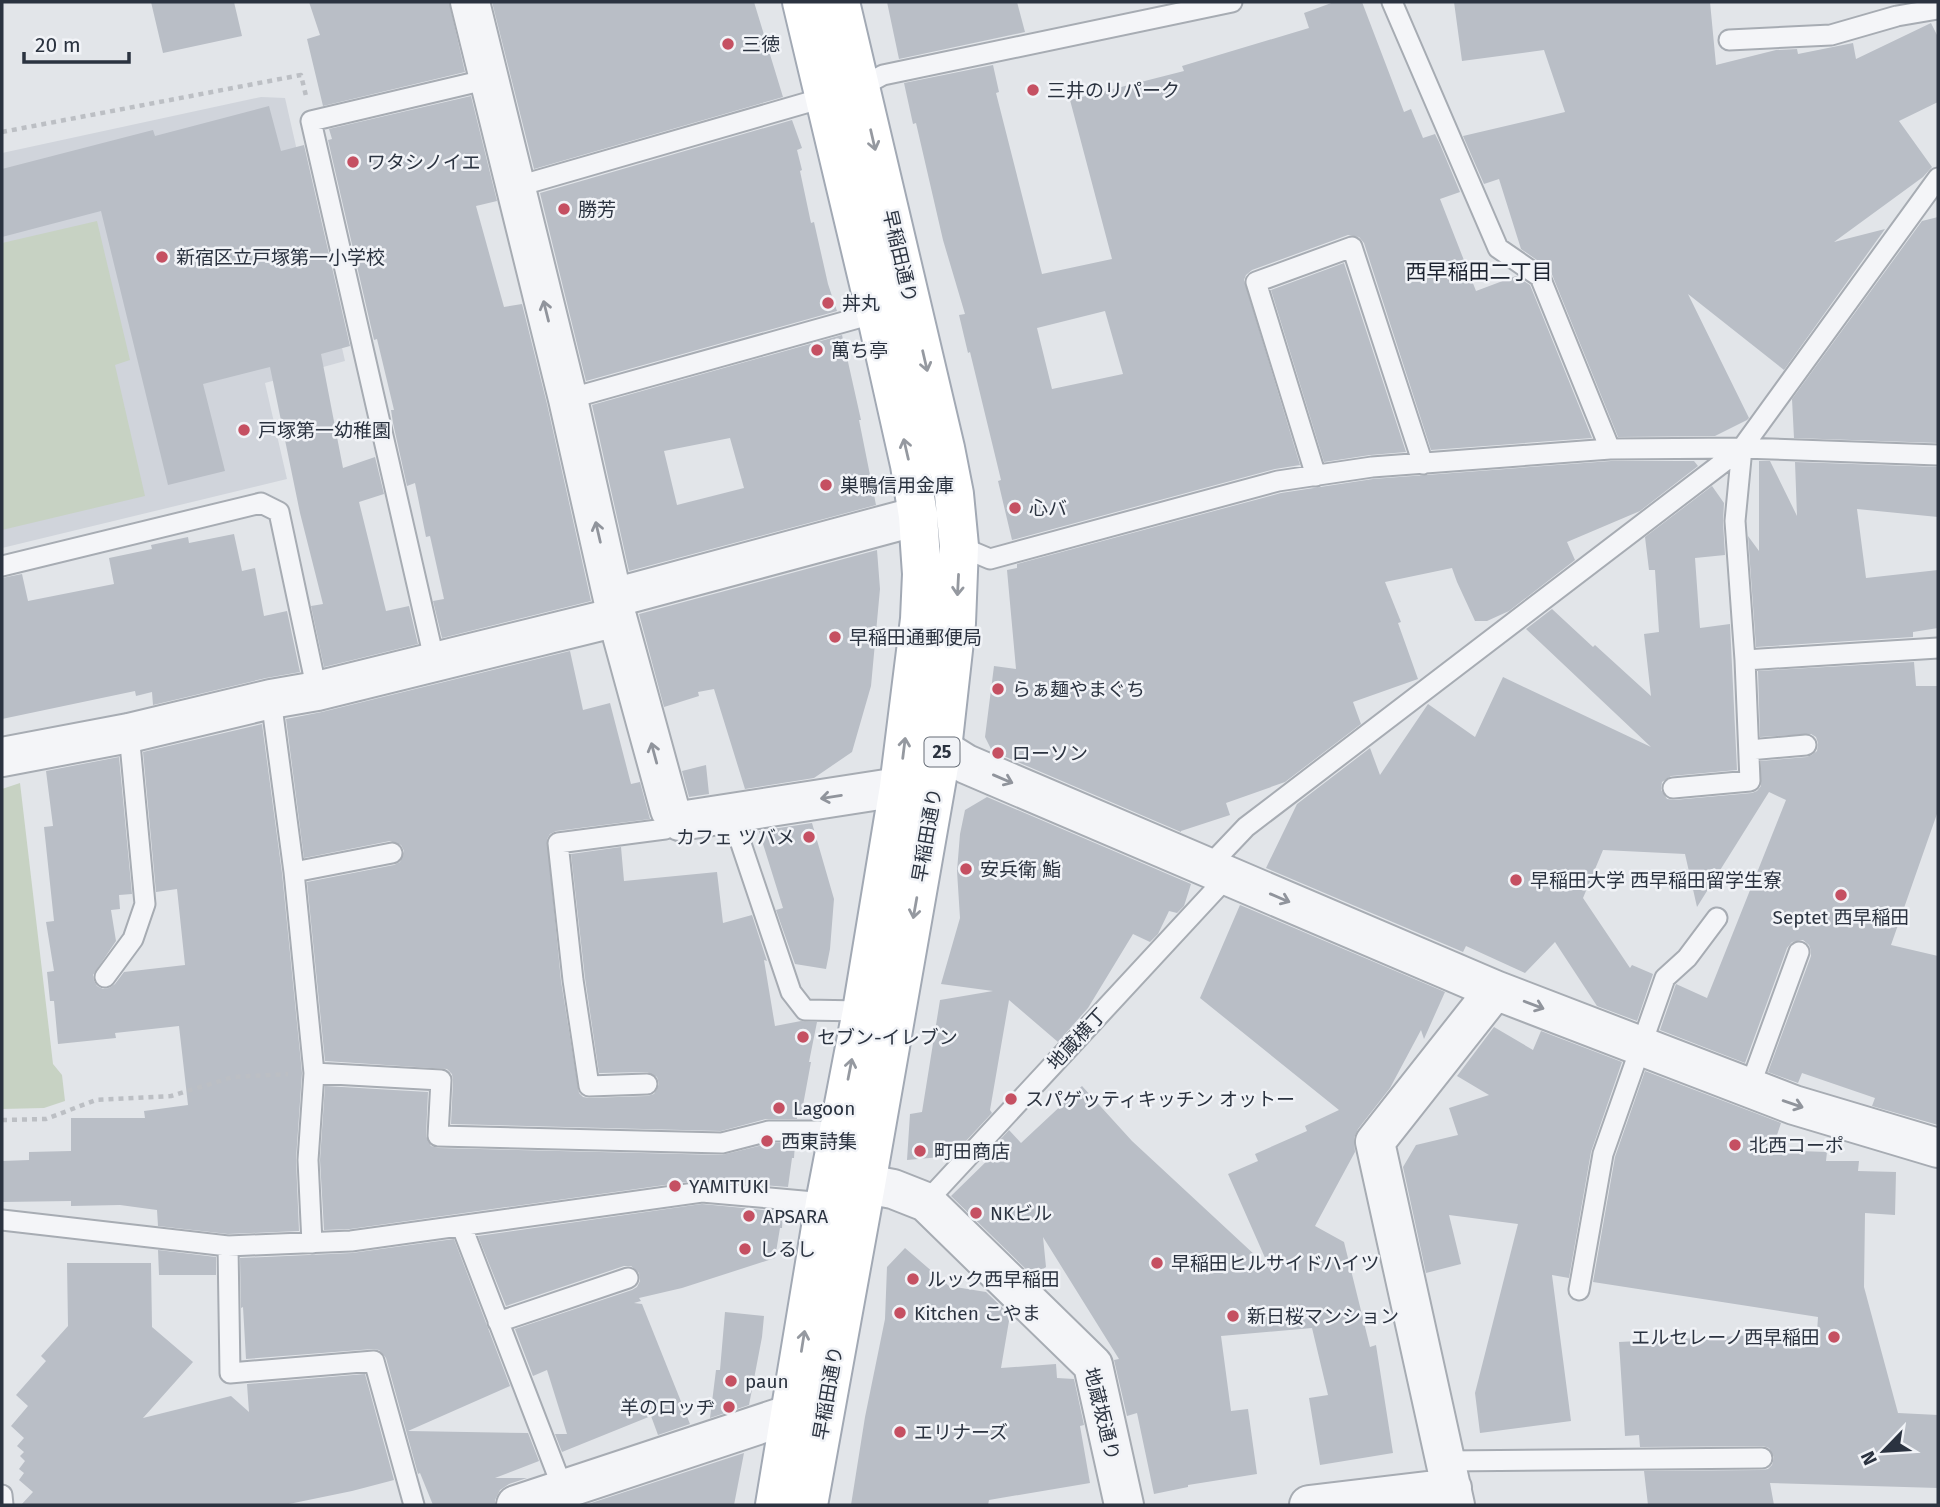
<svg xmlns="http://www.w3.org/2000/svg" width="1940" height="1507" font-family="'Fira Sans','Noto Sans JP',sans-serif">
  <rect width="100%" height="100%" fill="#e2e5e9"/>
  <path fill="#d0d4db" d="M 261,97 L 285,98 L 345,361 L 265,383 L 287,479 L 2,548 L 2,153 Z"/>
  <path fill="#c7d2c3" d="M 97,221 L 130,360 L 115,365 L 145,496 L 2,530 L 2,243 Z
    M 20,783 L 53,1064 L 62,1075 L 65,1101 L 44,1108 L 2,1109 L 2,789 Z"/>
  <path fill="#b9bec6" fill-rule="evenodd" d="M 151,2 L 234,2 L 242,36 L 163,53 Z
    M 309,2 L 449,2 L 465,72 L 323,106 L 307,39 L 320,35 Z
    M 492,2 L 754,2 L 783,97 L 534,169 Z
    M 887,2 L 1017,2 L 1025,32 L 899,59 Z
    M 1334,2 L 1362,2 L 1404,112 L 1411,109 L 1423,138 L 1435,134 L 1439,142 L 1460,192 L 1440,199 L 1476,291 L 1516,276 L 1530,285 L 1592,438 L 1431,450 L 1364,243 L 1359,237 L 1348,235 L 1252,270 L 1246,275 L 1244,280 L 1300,465 L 1275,469 L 1012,540 L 998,481 L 1001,480 L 970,352 L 968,353 L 959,315 L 965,314 L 943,240 L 916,123 L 913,124 L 904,83 L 993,65 L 999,92 L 996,93 L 1042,274 L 1112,259 L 1070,100 L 1184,71 L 1182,66 L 1309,28 L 1304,13 ZM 1105,311 L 1123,374 L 1052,389 L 1037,328 Z
    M 1454,2 L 1710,2 L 1716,65 L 1776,50 L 1797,49 L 1798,54 L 1853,43 L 1856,59 L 1931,23 L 1938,37 L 1938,102 L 1899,121 L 1932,167 L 1923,177 L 1834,242 L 1885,229 L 1784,370 L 1688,294 L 1749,418 L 1747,420 L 1715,436 L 1618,437 L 1551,272 L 1547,267 L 1521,249 L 1499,179 L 1484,184 L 1463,136 L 1565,112 L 1544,50 L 1462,61 Z
    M 471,96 L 497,201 L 476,206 L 504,307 L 522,304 L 547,404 L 591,601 L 442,638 L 433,601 L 444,599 L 430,536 L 426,537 L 415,483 L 407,486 L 393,423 L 391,410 L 394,410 L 377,339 L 374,340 L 328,140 L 332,139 L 329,129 Z
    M 269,106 L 281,151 L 304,145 L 350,346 L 321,354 L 343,468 L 375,457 L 384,494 L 359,502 L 386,611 L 409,606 L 418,644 L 324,667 L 311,606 L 323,604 L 300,513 L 270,367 L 203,384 L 225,471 L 168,485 L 101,211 L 2,237 L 2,169 L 153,130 L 155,136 Z
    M 792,120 L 802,148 L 797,150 L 802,170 L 800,171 L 811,223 L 814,222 L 828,284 L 837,311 L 586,381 L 540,193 Z
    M 1938,217 L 1938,443 L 1794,438 L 1792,399 L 1922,221 Z
    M 1344,263 L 1406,452 L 1370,455 L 1324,462 L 1271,290 Z
    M 842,335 L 861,420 L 859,420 L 876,505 L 629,571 L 592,405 ZM 730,438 L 744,488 L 677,505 L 664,451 Z
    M 1611,461 L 1694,461 L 1698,466 L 1640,511 L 1567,542 L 1575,560 L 1509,611 L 1487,621 L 1475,621 L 1457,582 L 1452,568 L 1385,582 L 1401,622 L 1398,623 L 1418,679 L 1353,702 L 1361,724 L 1285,782 L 1226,803 L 1230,815 L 1181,831 L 1181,832 L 992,751 L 985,737 L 994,666 L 1016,669 L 1007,570 L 1017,568 L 1017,564 L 1281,493 L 1373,479 Z
    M 1759,461 L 1770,461 L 1797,516 L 1795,462 L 1938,467 L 1938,517 L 1857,509 L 1866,578 L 1938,570 L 1938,628 L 1913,632 L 1913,637 L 1756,647 L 1748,536 L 1759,551 Z
    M 1712,486 L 1724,503 L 1723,522 L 1725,555 L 1695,558 L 1700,628 L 1730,624 L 1737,770 L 1671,776 L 1662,782 L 1661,790 L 1667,799 L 1674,800 L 1752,793 L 1757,791 L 1761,786 L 1761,761 L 1807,757 L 1812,755 L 1817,751 L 1818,743 L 1816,737 L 1811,734 L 1760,737 L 1758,671 L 1914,662 L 1916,686 L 1938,686 L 1938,811 L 1891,945 L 1938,956 L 1938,1125 L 1872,1106 L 1875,1098 L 1802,1073 L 1798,1083 L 1768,1072 L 1811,956 L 1811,951 L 1809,945 L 1803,940 L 1792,942 L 1787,948 L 1745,1063 L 1660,1030 L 1676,984 L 1707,998 L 1786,800 L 1769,792 L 1697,907 L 1685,854 L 1603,850 L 1583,898 L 1630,968 L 1632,965 L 1653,974 L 1637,1021 L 1597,1006 L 1555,942 L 1525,973 L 1466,946 L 1463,952 L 1266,868 L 1297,804 L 1370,748 L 1380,775 L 1428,704 L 1475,737 L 1503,677 L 1651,747 L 1526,629 L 1552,609 L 1593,647 L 1595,645 L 1651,696 L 1644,634 L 1659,632 L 1655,570 L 1649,570 L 1645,537 Z
    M 234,534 L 242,571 L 255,568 L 264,616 L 287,611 L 300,672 L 266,678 L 153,705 L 152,692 L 136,696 L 135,691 L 2,719 L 2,578 L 22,574 L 28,601 L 114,584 L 109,558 L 152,549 L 151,545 L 188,537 L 189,543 Z
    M 877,550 L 880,589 L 871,686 L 852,752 L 814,778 L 745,789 L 714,689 L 698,692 L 699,696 L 664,707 L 639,614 Z
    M 570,651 L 583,710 L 610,703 L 631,784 L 640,782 L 650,819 L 556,831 L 550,834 L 547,839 L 561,981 L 579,1093 L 583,1097 L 589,1098 L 647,1096 L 654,1094 L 659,1084 L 657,1077 L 647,1072 L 599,1073 L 585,978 L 571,854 L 621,847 L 624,881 L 717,872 L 723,923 L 752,915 L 767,961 L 764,960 L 775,1026 L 801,1021 L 817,1022 L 809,1062 L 811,1062 L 801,1116 L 797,1116 L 797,1119 L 766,1119 L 721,1131 L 451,1124 L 453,1081 L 452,1074 L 447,1069 L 325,1061 L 307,882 L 394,865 L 400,862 L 404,851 L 401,845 L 390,841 L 304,858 L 286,719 L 322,712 Z
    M 262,724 L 282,873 L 302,1073 L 296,1159 L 299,1231 L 228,1234 L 158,1226 L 157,1210 L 120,1205 L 71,1206 L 71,1201 L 2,1202 L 2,1161 L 29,1160 L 29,1152 L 71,1151 L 71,1118 L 145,1118 L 144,1111 L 188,1105 L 179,1026 L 115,1033 L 116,1038 L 58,1044 L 54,1001 L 50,1001 L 47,972 L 54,971 L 46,922 L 54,921 L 44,827 L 53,826 L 46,771 L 119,757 L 132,894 L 119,895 L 120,909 L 111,910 L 116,941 L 93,975 L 94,981 L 97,986 L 103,989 L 109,988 L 115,984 L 124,972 L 185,965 L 177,889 L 156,892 L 143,752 Z
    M 706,765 L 709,794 L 689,797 L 682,771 Z
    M 987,797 L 1191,884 L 1184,906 L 1177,913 L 1169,911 L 1158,934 L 1150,942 L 1133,934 L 1088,1008 L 1058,1042 L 1009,1000 L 990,1110 L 992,1113 L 952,1156 L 907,1160 L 910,1114 L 922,1112 L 940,1000 L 993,991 L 941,984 L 960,918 L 957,871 L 960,834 L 965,810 Z
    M 812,823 L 834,899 L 830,949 L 826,969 L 795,964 L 776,910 L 783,908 L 759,831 Z
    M 1240,905 L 1445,992 L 1424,1039 L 1421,1030 L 1390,1088 L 1358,1129 L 1354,1138 L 1355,1152 L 1315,1226 L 1344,1242 L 1370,1347 L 1376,1345 L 1393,1453 L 1320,1465 L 1309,1398 L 1328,1395 L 1312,1328 L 1221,1336 L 1231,1411 L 1248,1409 L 1257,1474 L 1188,1485 L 1188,1487 L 1154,1494 L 1137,1413 L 1127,1416 L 1114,1360 L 1119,1359 L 1043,1237 L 1046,1267 L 1033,1276 L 951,1196 L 995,1153 L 988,1153 L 1009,1130 L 1021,1143 L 1082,1086 L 1132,1141 L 1270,1269 L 1228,1174 L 1258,1161 L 1255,1154 L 1307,1131 L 1305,1126 L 1339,1110 L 1200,998 Z
    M 1494,1027 L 1533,1050 L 1541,1031 L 1622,1062 L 1591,1152 L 1569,1278 L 1552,1275 L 1571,1421 L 1480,1433 L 1475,1393 L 1518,1224 L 1449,1215 L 1461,1264 L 1426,1273 L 1403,1167 L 1416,1145 L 1458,1135 L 1449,1108 L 1489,1095 L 1457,1076 Z
    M 1645,1071 L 1781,1123 L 1772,1150 L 1827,1152 L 1826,1161 L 1859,1161 L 1858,1171 L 1896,1172 L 1895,1215 L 1865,1213 L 1864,1287 L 1898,1413 L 1938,1415 L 1938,1488 L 1770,1483 L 1774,1505 L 1648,1505 L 1644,1471 L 1762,1470 L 1768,1469 L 1772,1465 L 1774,1457 L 1769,1448 L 1763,1446 L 1640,1447 L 1639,1435 L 1625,1436 L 1619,1342 L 1817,1332 L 1818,1317 L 1593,1282 L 1615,1157 Z
    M 325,1086 L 428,1092 L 426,1136 L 431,1146 L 438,1148 L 722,1155 L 771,1143 L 795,1143 L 794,1158 L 792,1158 L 788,1187 L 700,1180 L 350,1229 L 324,1230 L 320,1160 Z
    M 702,1204 L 783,1212 L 782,1228 L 780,1228 L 775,1258 L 682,1288 L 639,1298 L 641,1301 L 634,1303 L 642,1304 L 690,1424 L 658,1435 L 651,1416 L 562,1452 L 555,1434 L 567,1434 L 547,1370 L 533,1376 L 515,1329 L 632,1290 L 637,1287 L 640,1281 L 639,1273 L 631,1266 L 624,1266 L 506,1306 L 478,1236 Z
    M 454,1239 L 510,1386 L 408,1431 L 528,1433 L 539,1461 L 495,1478 L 527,1478 L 509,1484 L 500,1490 L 495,1500 L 495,1505 L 433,1505 L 420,1473 L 418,1474 L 386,1358 L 379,1350 L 373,1349 L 246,1359 L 243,1307 L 241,1308 L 240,1258 L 352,1253 Z
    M 905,1248 L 949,1286 L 986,1292 L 1010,1315 L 1001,1368 L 1056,1364 L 1057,1378 L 1074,1379 L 1084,1425 L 1080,1426 L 1090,1483 L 989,1500 L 988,1505 L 851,1505 L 865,1417 L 885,1319 L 887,1267 Z
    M 158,1250 L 216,1257 L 216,1275 L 159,1275 Z
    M 67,1263 L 151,1263 L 152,1327 L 193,1362 L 143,1418 L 231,1396 L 249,1412 L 247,1384 L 365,1374 L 394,1480 L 352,1491 L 284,1505 L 21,1505 L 33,1492 L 19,1480 L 24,1473 L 19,1469 L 25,1461 L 20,1456 L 24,1452 L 17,1446 L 24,1438 L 11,1426 L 28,1406 L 16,1395 L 46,1361 L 41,1356 L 68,1326 Z
    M 725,1312 L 764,1316 L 762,1337 L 749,1405 L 710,1418 L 716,1370 L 720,1370 Z
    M 744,1453 L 734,1505 L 585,1505 Z"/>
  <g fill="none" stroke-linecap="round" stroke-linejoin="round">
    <g stroke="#a7acb3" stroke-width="23">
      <path id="lane" d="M 1729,40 L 1831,35 L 1897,16 L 1938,9
        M 515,187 L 861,87 L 883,75 L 1232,2
        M 568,399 L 876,313
        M 1610,449 L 1742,448 L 1938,455
        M 1316,476 L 1256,282 L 1352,247 L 1423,464
        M 959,546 L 990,559 L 1278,481 L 1372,467 L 1610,449 L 1540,277 L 1498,248 L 1392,2
        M 2,566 L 261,503 L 279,512 L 317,691
        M 1745,660 L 1938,648
        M 435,663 L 311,121 L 489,79
        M 271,699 L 294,872 L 314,1073 L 308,1160 L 312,1243
        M 1749,750 L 1806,745
        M 1673,788 L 1750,781 L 1745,660 L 1735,521 L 1742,448
        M 731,814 L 791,992 L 805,1010 L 862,1011
        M 1208,867 L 1246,827 L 1742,448 L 1938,178
        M 294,872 L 392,853
        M 105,977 L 133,939 L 145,904 L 129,733
        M 314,1073 L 441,1080 L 438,1136 L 722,1143 L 769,1131 L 838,1131
        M 647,1084 L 589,1086 L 573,980 L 558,843 L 665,829 L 680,821
        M 1749,1089 L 1799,952
        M 926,1202 L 1228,876
        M 2,1220 L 228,1246 L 351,1241 L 702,1192 L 825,1203
        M 462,1227 L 563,1489
        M 228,1246 L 230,1373 L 374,1361 L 414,1505
        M 1579,1290 L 1603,1154 L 1665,978 L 1687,958 L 1717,918
        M 498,1322 L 628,1278
        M 1446,1461 L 1762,1458
        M 2,1495 L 3,1505"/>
    </g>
    <g stroke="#a7acb3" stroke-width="42">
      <path id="street" d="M 470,2 L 568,399 L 617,617 L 670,810 L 680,821 L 899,787
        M 613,598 L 918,516
        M 942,749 L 966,764 L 1495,990 L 1794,1105 L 1938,1148
        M 2,757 L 129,733 L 271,699 L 317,691 L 617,617
        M 866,1184 L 893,1189 L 926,1202 L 1093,1365 L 1124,1505
        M 516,1505 L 791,1414
        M 1309,1505 L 1452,1488
        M 1455,1505 L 1375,1142 L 1495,990"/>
    </g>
    <g stroke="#a2a9b4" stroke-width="42">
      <path id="primary" d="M 775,1505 L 825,1203 L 862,1011 L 899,787 L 920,619 L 922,574 L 918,516 L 910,465 L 876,313 L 802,2
        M 808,1505 L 866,1184 L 942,749 L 956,623 L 959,546 L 954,494 L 945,448 L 840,2"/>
    </g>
    <path stroke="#bcbfc4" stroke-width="4.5" stroke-dasharray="5 5" stroke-linecap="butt" d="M 2,132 L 301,75 L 306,96
      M 2,1120 L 46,1119 L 96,1100 L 171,1096 L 233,1077 L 288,1074"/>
    <use href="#lane" stroke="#f4f5f8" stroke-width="19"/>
    <use href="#street" stroke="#f4f5f8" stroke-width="38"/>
    <use href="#primary" stroke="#fff" stroke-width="38"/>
  </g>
  <defs><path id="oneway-shaft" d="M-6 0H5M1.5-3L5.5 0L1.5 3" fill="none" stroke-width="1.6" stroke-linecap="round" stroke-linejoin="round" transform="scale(1.75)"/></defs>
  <g stroke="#9599a0">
    <use href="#oneway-shaft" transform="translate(873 140) rotate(77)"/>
    <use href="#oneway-shaft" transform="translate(925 361) rotate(77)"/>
    <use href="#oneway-shaft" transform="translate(906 449) rotate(-103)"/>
    <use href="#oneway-shaft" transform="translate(958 585) rotate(93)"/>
    <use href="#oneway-shaft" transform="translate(904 748) rotate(-83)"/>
    <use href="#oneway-shaft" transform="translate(915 908) rotate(100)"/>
    <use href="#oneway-shaft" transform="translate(850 1069) rotate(-79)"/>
    <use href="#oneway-shaft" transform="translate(803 1341) rotate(-81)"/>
  </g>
  <g stroke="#90949c">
    <use href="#oneway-shaft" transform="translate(546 311) rotate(-104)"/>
    <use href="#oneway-shaft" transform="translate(598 532) rotate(-103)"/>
    <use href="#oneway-shaft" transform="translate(654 753) rotate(-105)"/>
    <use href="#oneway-shaft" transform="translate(1003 779) rotate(23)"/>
    <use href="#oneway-shaft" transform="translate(831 797) rotate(171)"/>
    <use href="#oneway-shaft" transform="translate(1280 898) rotate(23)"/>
    <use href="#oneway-shaft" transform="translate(1534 1005) rotate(21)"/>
    <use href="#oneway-shaft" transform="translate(1793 1104) rotate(19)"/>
  </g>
  <g fill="#c55062" stroke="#f1f3f7" stroke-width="2.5">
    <circle cx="728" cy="44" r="7"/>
    <circle cx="1033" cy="90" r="7"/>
    <circle cx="353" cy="162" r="7"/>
    <circle cx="564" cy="209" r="7"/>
    <circle cx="162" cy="257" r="7"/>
    <circle cx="828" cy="303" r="7"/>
    <circle cx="817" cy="350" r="7"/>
    <circle cx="244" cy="430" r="7"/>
    <circle cx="826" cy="485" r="7"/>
    <circle cx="1015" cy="508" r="7"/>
    <circle cx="835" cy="637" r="7"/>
    <circle cx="998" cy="689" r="7"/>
    <circle cx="998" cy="753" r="7"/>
    <circle cx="809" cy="837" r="7"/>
    <circle cx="966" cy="869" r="7"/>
    <circle cx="1516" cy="880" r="7"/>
    <circle cx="1841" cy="895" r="7"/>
    <circle cx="803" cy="1037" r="7"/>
    <circle cx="1011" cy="1099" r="7"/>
    <circle cx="779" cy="1108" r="7"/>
    <circle cx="767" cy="1141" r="7"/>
    <circle cx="1735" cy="1145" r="7"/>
    <circle cx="920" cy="1151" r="7"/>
    <circle cx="675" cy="1186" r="7"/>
    <circle cx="976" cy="1213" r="7"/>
    <circle cx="749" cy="1216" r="7"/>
    <circle cx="745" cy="1249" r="7"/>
    <circle cx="1157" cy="1263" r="7"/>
    <circle cx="913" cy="1279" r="7"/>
    <circle cx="900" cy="1313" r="7"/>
    <circle cx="1233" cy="1316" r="7"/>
    <circle cx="1834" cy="1337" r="7"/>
    <circle cx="731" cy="1381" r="7"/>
    <circle cx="729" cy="1407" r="7"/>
    <circle cx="900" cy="1432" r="7"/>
  </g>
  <g text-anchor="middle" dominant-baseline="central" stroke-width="5" stroke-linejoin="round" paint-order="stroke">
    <rect fill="#f1f3f7" stroke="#666d77" stroke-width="2" x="924.5" y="737.5" width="35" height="29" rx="5"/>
    <g font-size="18" font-weight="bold" fill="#2b3340">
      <text x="942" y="752">25</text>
    </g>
    <g font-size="19" fill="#2b3340" stroke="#f1f3f7" text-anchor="start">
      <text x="742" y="44">三徳</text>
      <text x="1047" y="90">三井のリパーク</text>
      <text x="367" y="162">ワタシノイエ</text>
      <text x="578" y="209">勝芳</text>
      <text x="176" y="257">新宿区立戸塚第一小学校</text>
      <text x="842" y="303">丼丸</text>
      <text x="831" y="350">萬ち亭</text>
      <text x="258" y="430">戸塚第一幼稚園</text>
      <text x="840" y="485">巣鴨信用金庫</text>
      <text x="1029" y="508">心バ</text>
      <text x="849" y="637">早稲田通郵便局</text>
      <text x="1012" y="689">らぁ麺やまぐち</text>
      <text x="1012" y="753">ローソン</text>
      <text x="795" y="837" text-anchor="end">カフェ ツバメ</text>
      <text x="980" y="869">安兵衛 鮨</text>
      <text x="1530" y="880">早稲田大学 西早稲田留学生寮</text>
      <text x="1841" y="917" text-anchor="middle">Septet 西早稲田</text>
      <text x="817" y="1037">セブン-イレブン</text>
      <text x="1025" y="1099">スパゲッティキッチン オットー</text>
      <text x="793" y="1108">Lagoon</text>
      <text x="781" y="1141">西東詩集</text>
      <text x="1749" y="1145">北西コーポ</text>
      <text x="934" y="1151">町田商店</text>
      <text x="689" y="1186">YAMITUKI</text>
      <text x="990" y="1213">NKビル</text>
      <text x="763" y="1216">APSARA</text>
      <text x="759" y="1249">しるし</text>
      <text x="1171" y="1263">早稲田ヒルサイドハイツ</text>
      <text x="927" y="1279">ルック西早稲田</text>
      <text x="914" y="1313">Kitchen こやま</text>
      <text x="1247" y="1316">新日桜マンション</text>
      <text x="1820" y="1337" text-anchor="end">エルセレーノ西早稲田</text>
      <text x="745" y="1381">paun</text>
      <text x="715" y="1407" text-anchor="end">羊のロッヂ</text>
      <text x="914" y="1432">エリナーズ</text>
    </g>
    <g font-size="19" fill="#2b3340" stroke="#f1f3f7">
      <text transform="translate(900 256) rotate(77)">早稲田通り</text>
      <text transform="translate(927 835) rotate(-80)">早稲田通り</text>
      <text transform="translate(1077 1039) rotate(-47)">地蔵横丁</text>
      <text transform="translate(828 1393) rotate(-80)">早稲田通り</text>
      <text transform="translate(1102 1414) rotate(76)">地蔵坂通り</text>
    </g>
    <g font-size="21" fill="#1d2431" stroke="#f1f3f7">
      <text x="1479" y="272">西早稲田二丁目</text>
    </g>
  </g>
  <rect width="1940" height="1507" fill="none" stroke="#2b3340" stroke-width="7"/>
  <g transform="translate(1884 1451) rotate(245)" stroke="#f1f3f7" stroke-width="5" paint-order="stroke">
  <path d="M0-5L12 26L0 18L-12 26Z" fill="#2b3340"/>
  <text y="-10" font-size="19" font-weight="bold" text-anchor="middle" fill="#2b3340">N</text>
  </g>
  <path d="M24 52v10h105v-10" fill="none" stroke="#2b3340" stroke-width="3.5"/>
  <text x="35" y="52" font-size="21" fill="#2b3340" stroke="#f1f3f7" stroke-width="5" paint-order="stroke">20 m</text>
</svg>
